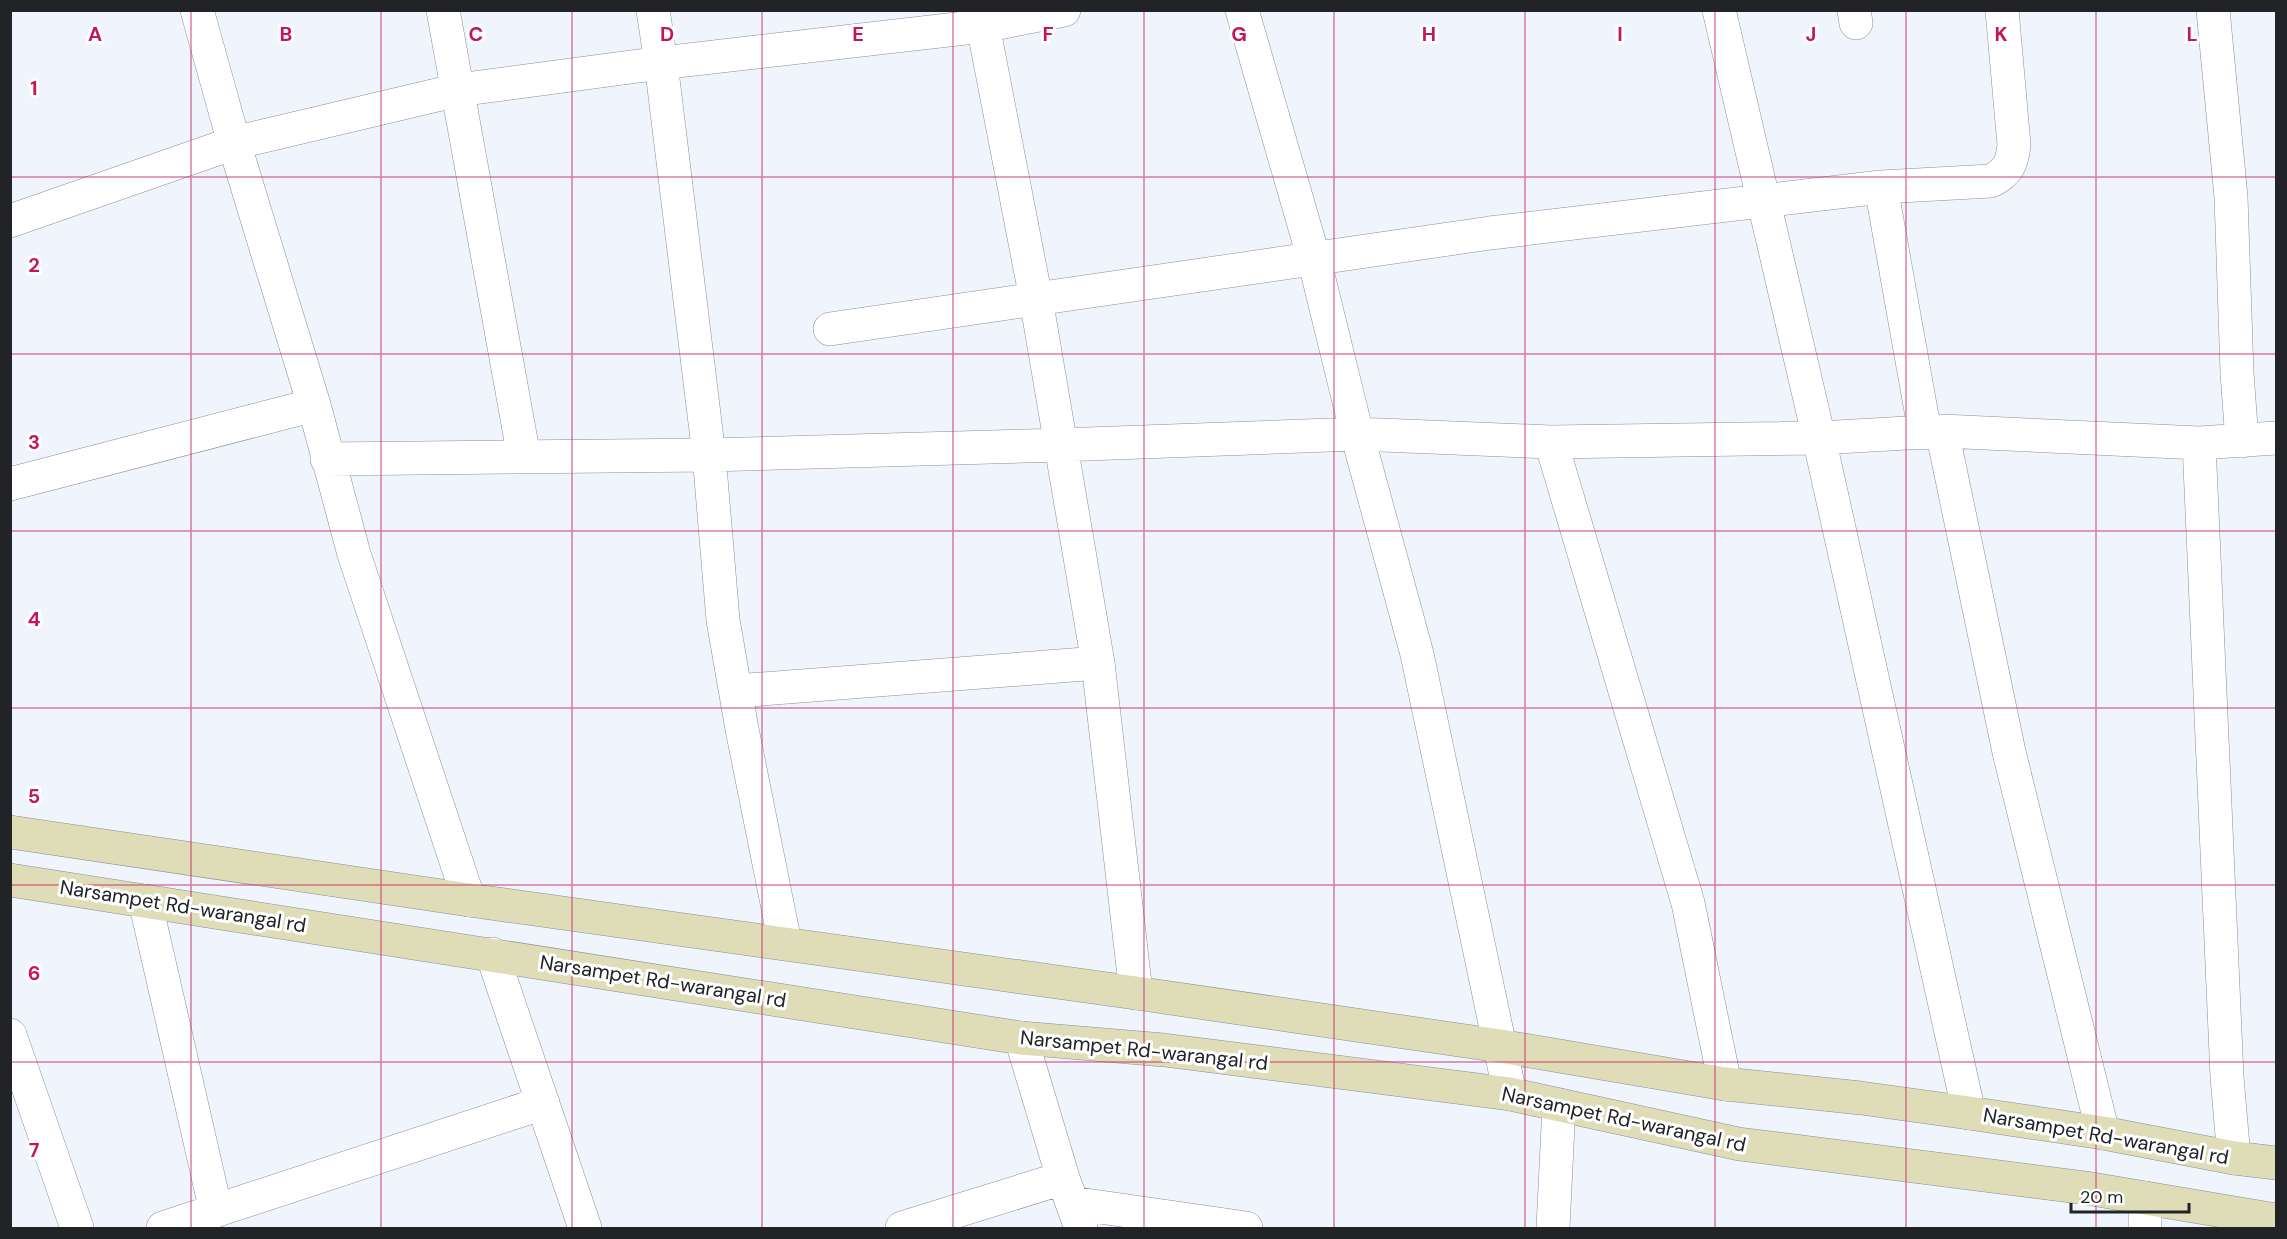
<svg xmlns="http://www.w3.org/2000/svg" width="2287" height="1239" font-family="'DM Sans',sans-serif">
  <rect width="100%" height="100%" fill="#eff4fd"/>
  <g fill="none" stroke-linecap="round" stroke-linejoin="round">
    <g stroke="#8a8f97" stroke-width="34">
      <path id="minor" d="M 197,10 L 234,143 L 314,405 L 354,554 L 469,900
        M 443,10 L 524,457
        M 653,10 L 661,63 L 709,455 L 723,620 L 742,729 L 785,943
        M 980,10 L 1036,299 L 1098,663 L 1136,993
        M 1242,10 L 1314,259 L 1357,434 L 1417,654 L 1510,1094
        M 1719,10 L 1819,438 L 1969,1113
        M 1854,10 L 1856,23
        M 2213,10 L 2231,197 L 2237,373 L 2242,441
        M 1881,187 L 1925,433
        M 10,221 L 234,143 L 458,90 L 661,63 L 983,26 L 1064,10
        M 830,329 L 1490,233 L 1881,187 L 1991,181 C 2008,172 2012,164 2014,145 L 2002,10
        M 1942,431 L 2009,752 L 2103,1133
        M 1551,442 L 1688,903 L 1725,1084
        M 2199,443 L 2227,1077 L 2234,1158
        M 327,459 L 709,455 L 1060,445 L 1357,434 L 1551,442 L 1819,438 L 1942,431 L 2199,443 L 2276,438
        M 10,484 L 314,405
        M 736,691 L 1098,663
        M 145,901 L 216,1211
        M 492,954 L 585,1228
        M 10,1035 L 77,1228
        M 1021,1038 L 1063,1178 L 1081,1228
        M 2145,1198 L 2145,1228
        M 1072,1203 L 1246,1228
        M 163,1228 L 543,1103
        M 902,1228 L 1063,1178
        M 1553,1228 L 1559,1105"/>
    </g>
    <g stroke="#8a8f97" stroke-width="34">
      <path id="secondary" d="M 10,832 L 469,900 L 1136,993 L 1500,1046 L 1725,1084 L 1861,1098 L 1969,1113 L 2103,1133 L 2234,1158 L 2276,1163
        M 10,880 L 1021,1038 L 1164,1050 L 1510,1094 L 1739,1144 L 2086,1188 L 2276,1220"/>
    </g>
    <use href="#minor" stroke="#fff" stroke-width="33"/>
    <use href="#secondary" stroke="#dfddb7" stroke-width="33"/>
  </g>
  <path fill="none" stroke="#c2185b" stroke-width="1.5" stroke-opacity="0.55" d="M 191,10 L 191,1228M 381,10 L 381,1228M 572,10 L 572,1228M 762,10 L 762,1228M 953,10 L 953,1228M 1144,10 L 1144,1228M 1334,10 L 1334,1228M 1525,10 L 1525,1228M 1715,10 L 1715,1228M 1906,10 L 1906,1228M 2096,10 L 2096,1228M 10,177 L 2276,177M 10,354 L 2276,354M 10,531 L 2276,531M 10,708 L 2276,708M 10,885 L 2276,885M 10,1062 L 2276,1062"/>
  <g text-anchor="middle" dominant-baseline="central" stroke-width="6" stroke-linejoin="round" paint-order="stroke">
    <g font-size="20" fill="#212326" stroke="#fff">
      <text transform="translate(183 906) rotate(9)">Narsampet Rd-warangal rd</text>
      <text transform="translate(663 981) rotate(9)">Narsampet Rd-warangal rd</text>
      <text transform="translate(1144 1050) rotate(6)">Narsampet Rd-warangal rd</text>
      <text transform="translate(1624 1119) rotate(12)">Narsampet Rd-warangal rd</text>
      <text transform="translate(2106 1136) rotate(10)">Narsampet Rd-warangal rd</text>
    </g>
  </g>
  <g font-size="20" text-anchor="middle" font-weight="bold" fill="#c2185b" stroke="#fff" stroke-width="6" stroke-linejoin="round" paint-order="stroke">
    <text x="95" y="41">A</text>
    <text x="286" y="41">B</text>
    <text x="476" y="41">C</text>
    <text x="667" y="41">D</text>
    <text x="858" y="41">E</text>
    <text x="1048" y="41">F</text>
    <text x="1239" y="41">G</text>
    <text x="1429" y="41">H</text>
    <text x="1620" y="41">I</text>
    <text x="1811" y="41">J</text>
    <text x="2001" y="41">K</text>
    <text x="2192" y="41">L</text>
    <text x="34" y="95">1</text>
    <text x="34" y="272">2</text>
    <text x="34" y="449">3</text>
    <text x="34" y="626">4</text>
    <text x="34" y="803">5</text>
    <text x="34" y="980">6</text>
    <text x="34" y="1157">7</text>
  </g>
  <rect width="2287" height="1239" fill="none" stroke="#212326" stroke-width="24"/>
  <path d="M2071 1203v9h118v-9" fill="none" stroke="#212326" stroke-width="3"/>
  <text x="2080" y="1203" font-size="18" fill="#212326" stroke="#ffffff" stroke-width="4.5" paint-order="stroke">20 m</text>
</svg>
